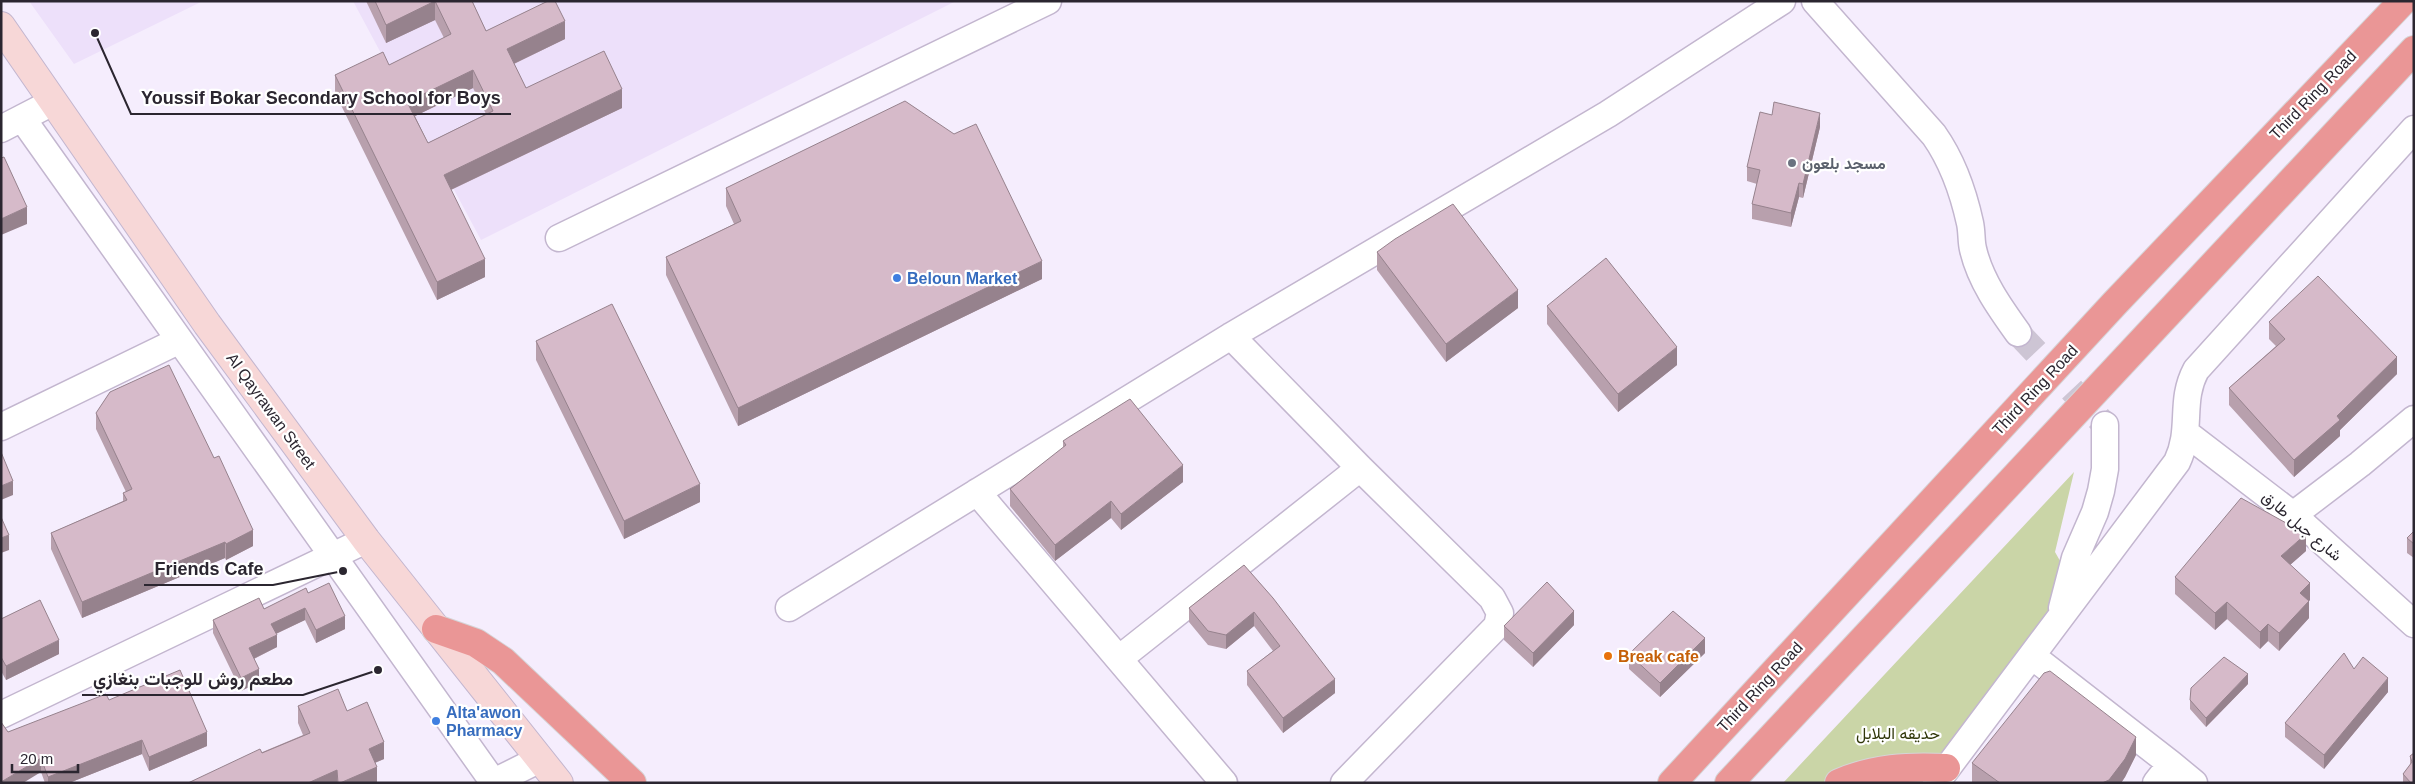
<svg xmlns="http://www.w3.org/2000/svg" width="2415" height="784" font-family="Arial,Vazirmatn,sans-serif">
  <rect width="100%" height="100%" fill="#f5edfd"/>
  <path fill="#ede0fa" d="M 29,1 L 203,1 L 74,64 Z
    M 353,1 L 956,1 L 481,240 Z"/>
  <path fill="#cad5a7" d="M 2074,472 L 2055,552 L 2072,582 L 1923,783 L 1783,783 Z"/>
  <g fill="none" stroke-linecap="round" stroke-linejoin="round">
    <path stroke="#cdc5d4" stroke-width="26" stroke-dasharray="26 13" stroke-linecap="butt" d="M 2018,333 L 2105,425"/>
    <g stroke="#c3b6cf" stroke-width="29">
      <path id="minor" d="M 1815,1 L 1934,135 C 1953,162 1963,191 1970,223 C 1972,232 1971,241 1973,249 C 1980,280 2000,308 2018,333
        M 22,118 L 494,783
        M 1,129 L 53,102
        M 559,238 L 1048,1
        M 1231,336 L 1360,468 L 1492,598 L 1500,613 L 1497,626 L 1344,783
        M 1,427 L 178,341
        M 2186,433 L 2293,515 L 2414,624
        M 977,492 L 1224,783
        M 2293,515 L 2360,464 L 2414,419
        M 789,608 L 1231,336 L 1608,114 L 1782,1
        M 2062,608 L 2075,558 L 2095,512 L 2101,491 L 2105,469 L 2105,425
        M 2032,656 L 2171,764
        M 1120,658 L 1360,468
        M 1,715 L 366,540
        M 492,783 L 540,759
        M 1936,783 L 2177,462 C 2193,428 2179,402 2196,370 L 2414,129
        M 2156,783 L 2171,764 L 2194,783"/>
    </g>
    <g stroke="#c3b6cf" stroke-width="30">
      <path id="secondary" d="M 1,26 L 207,324 L 366,540 L 559,783"/>
    </g>
    <g stroke="#d5d4d6" stroke-width="30">
      <path id="trunk" d="M 436,629 L 476,643 L 503,661 L 632,783
        M 1672,783 L 2115,303 L 2403,1
        M 1729,783 L 2414,50
        M 1839,783 C 1874,768 1908,766 1946,768"/>
    </g>
    <use href="#minor" stroke="#fff" stroke-width="26"/>
    <use href="#secondary" stroke="#f7d7d7" stroke-width="28"/>
    <use href="#trunk" stroke="#ea9696" stroke-width="28"/>
  </g>
  <path fill="#b8a0ad" fill-rule="evenodd" d="M 366,1 L 472,1 L 486,31 L 565,39 L 514,64 L 526,88 L 622,108 L 451,190 L 485,277 L 437,300 L 335,93 L 335,75 L 389,65 L 444,38 L 435,20 L 386,43 ZM 473,88 L 486,114 L 428,143 L 415,116 Z
    M 1820,127 L 1803,198 L 1799,197 L 1791,227 L 1752,219 L 1752,204 L 1757,184 L 1747,181 L 1747,167 Z
    M 954,134 L 1042,279 L 738,426 L 666,275 L 666,257 L 734,224 L 726,206 L 726,188 Z
    M 1377,252 L 1518,308 L 1446,362 L 1377,270 Z
    M 1547,306 L 1677,365 L 1618,412 L 1547,324 Z
    M 2269,322 L 2397,374 L 2340,430 L 2340,436 L 2294,477 L 2229,405 L 2229,388 L 2276,346 L 2269,339 Z
    M 536,341 L 700,502 L 624,539 L 536,360 Z
    M 96,413 L 253,546 L 226,560 L 225,558 L 82,618 L 51,549 L 51,533 L 123,501 L 123,493 L 126,492 L 96,429 Z
    M 1063,441 L 1183,482 L 1121,530 L 1111,518 L 1055,561 L 1010,506 L 1010,489 L 1063,448 Z
    M 2414,531 L 2414,558 L 2407,553 L 2407,538 Z
    M 2306,551 L 2290,565 L 2310,600 L 2309,601 L 2309,618 L 2279,651 L 2268,641 L 2260,649 L 2227,619 L 2215,630 L 2175,594 L 2175,577 Z
    M 1244,565 L 1335,693 L 1283,733 L 1247,685 L 1247,671 L 1273,651 L 1254,626 L 1226,649 L 1208,645 L 1189,622 L 1189,608 Z
    M 308,593 L 345,629 L 316,643 L 305,620 L 276,634 L 277,647 L 254,659 L 259,682 L 241,691 L 213,633 L 213,620 L 264,609 Z
    M 1,619 L 59,654 L 6,680 L 1,671 Z
    M 1574,625 L 1533,667 L 1504,640 L 1504,626 Z
    M 1705,653 L 1660,697 L 1629,669 L 1629,654 Z
    M 2354,669 L 2388,692 L 2324,769 L 2285,737 L 2285,723 Z
    M 2248,684 L 2206,727 L 2190,709 L 2190,700 Z
    M 109,700 L 207,746 L 149,771 L 142,754 L 69,783 L 45,783 L 41,772 L 8,732 Z
    M 298,706 L 347,711 L 384,759 L 375,763 L 377,783 L 188,783 L 303,735 L 298,723 Z
    M 2414,753 L 2414,783 L 2403,783 L 2403,774 L 2410,765 L 2410,756 Z
    M 2136,755 L 2125,777 L 2121,783 L 1974,783 L 1972,782 L 1972,763 Z"/>
  <path fill="#96828d" d="M 435,1 L 435,20 L 386,43 L 386,25 Z
    M 565,21 L 565,39 L 507,67 L 507,49 Z
    M 473,70 L 473,88 L 407,120 L 407,102 Z
    M 622,89 L 622,108 L 444,193 L 444,175 Z
    M 1820,113 L 1820,127 L 1803,198 L 1803,184 Z
    M 1799,183 L 1799,197 L 1791,227 L 1791,213 Z
    M 27,207 L 27,224 L 1,235 L 1,219 Z
    M 485,259 L 485,277 L 437,300 L 437,282 Z
    M 1042,261 L 1042,279 L 738,426 L 738,408 Z
    M 1518,290 L 1518,308 L 1446,362 L 1446,344 Z
    M 1677,347 L 1677,365 L 1618,412 L 1618,394 Z
    M 2397,357 L 2397,374 L 2340,430 L 2340,436 L 2294,477 L 2294,460 L 2337,416 Z
    M 1183,465 L 1183,482 L 1121,530 L 1121,514 Z
    M 13,481 L 13,495 L 1,500 L 1,486 Z
    M 700,484 L 700,502 L 624,539 L 624,521 Z
    M 1111,501 L 1111,518 L 1055,561 L 1055,545 Z
    M 253,530 L 253,546 L 226,560 L 226,544 Z
    M 2306,534 L 2306,551 L 2281,573 L 2281,556 Z
    M 9,535 L 9,550 L 1,553 L 1,538 Z
    M 225,542 L 225,558 L 82,618 L 82,602 Z
    M 2310,583 L 2310,600 L 2309,601 L 2309,618 L 2279,651 L 2279,633 L 2300,593 Z
    M 2227,602 L 2227,619 L 2215,630 L 2215,613 Z
    M 305,608 L 305,620 L 271,636 L 271,624 Z
    M 1574,611 L 1574,625 L 1533,667 L 1533,653 Z
    M 1254,612 L 1254,626 L 1226,649 L 1226,635 Z
    M 345,616 L 345,629 L 316,643 L 316,630 Z
    M 2268,624 L 2268,641 L 2260,649 L 2260,632 Z
    M 277,635 L 277,647 L 249,661 L 249,648 Z
    M 1705,638 L 1705,653 L 1660,697 L 1660,683 Z
    M 59,640 L 59,654 L 6,680 L 6,666 Z
    M 259,669 L 259,682 L 241,691 L 241,678 Z
    M 2248,674 L 2248,684 L 2206,727 L 2206,718 Z
    M 2388,678 L 2388,692 L 2324,769 L 2324,755 Z
    M 1335,679 L 1335,693 L 1283,733 L 1283,718 Z
    M 207,732 L 207,746 L 149,771 L 149,757 Z
    M 2136,737 L 2136,755 L 2125,777 L 2121,783 L 2102,783 Z
    M 142,740 L 142,754 L 69,783 L 48,783 L 48,777 Z
    M 384,742 L 384,759 L 369,765 L 369,749 Z
    M 41,758 L 41,772 L 23,783 L 1,783 L 1,782 Z
    M 377,767 L 377,783 L 340,783 Z
    M 337,770 L 337,783 L 308,783 Z"/>
  <path fill="#d6bac9" stroke="#96828d" fill-rule="evenodd" d="M 375,1 L 472,1 L 486,31 L 548,1 L 555,1 L 565,21 L 507,49 L 526,88 L 604,51 L 622,89 L 444,175 L 485,259 L 437,282 L 335,75 L 383,52 L 389,65 L 451,34 L 435,1 L 386,25 ZM 473,70 L 493,111 L 428,143 L 407,102 Z
    M 905,101 L 954,134 L 976,124 L 1042,261 L 738,408 L 666,257 L 741,221 L 726,188 Z
    M 1774,102 L 1820,113 L 1803,184 L 1799,183 L 1791,213 L 1752,204 L 1760,170 L 1747,167 L 1760,112 L 1772,115 Z
    M 4,157 L 27,207 L 1,219 L 1,158 Z
    M 1453,204 L 1518,290 L 1446,344 L 1377,252 L 1395,239 Z
    M 1606,258 L 1677,347 L 1618,394 L 1547,306 Z
    M 2318,276 L 2397,357 L 2337,416 L 2340,420 L 2294,460 L 2229,388 L 2285,339 L 2269,322 Z
    M 612,304 L 700,484 L 624,521 L 536,341 Z
    M 169,365 L 214,458 L 219,456 L 253,530 L 226,544 L 225,542 L 82,602 L 51,533 L 127,500 L 123,493 L 132,489 L 96,413 L 110,392 Z
    M 1130,399 L 1183,465 L 1121,514 L 1111,501 L 1055,545 L 1010,489 L 1066,445 L 1063,441 L 1069,437 Z
    M 1,452 L 13,481 L 1,486 Z
    M 2241,498 L 2306,534 L 2281,556 L 2310,583 L 2300,593 L 2309,601 L 2279,633 L 2268,624 L 2260,632 L 2227,602 L 2215,613 L 2175,577 Z
    M 1,517 L 9,535 L 1,538 Z
    M 2414,531 L 2414,544 L 2407,538 Z
    M 1244,565 L 1273,598 L 1335,679 L 1283,718 L 1247,671 L 1280,646 L 1254,612 L 1226,635 L 1208,631 L 1189,608 Z
    M 1547,582 L 1574,611 L 1533,653 L 1504,626 Z
    M 329,583 L 345,616 L 316,630 L 305,608 L 271,624 L 277,635 L 249,648 L 259,669 L 241,678 L 213,620 L 259,598 L 264,609 L 306,588 L 308,593 Z
    M 40,600 L 59,640 L 6,666 L 1,657 L 1,619 Z
    M 1673,611 L 1705,638 L 1660,683 L 1629,654 Z
    M 2344,653 L 2354,669 L 2363,657 L 2388,678 L 2324,755 L 2285,723 Z
    M 2224,657 L 2248,674 L 2206,718 L 2190,700 L 2191,688 Z
    M 180,670 L 207,732 L 149,757 L 142,740 L 48,777 L 41,758 L 1,782 L 1,722 L 8,732 L 106,694 L 109,700 Z
    M 2050,671 L 2136,737 L 2125,759 L 2109,780 L 2102,783 L 2000,783 L 1972,763 L 2044,673 Z
    M 338,689 L 347,711 L 367,702 L 384,742 L 369,749 L 377,767 L 340,783 L 338,783 L 337,770 L 308,783 L 188,783 L 260,749 L 262,753 L 310,733 L 298,706 Z
    M 2414,753 L 2414,783 L 2411,783 L 2403,774 L 2412,762 L 2410,756 Z"/>
  <circle fill="#6b7280" stroke="#fff" stroke-width="2" cx="1792" cy="163" r="5"/>
  <g fill="#3f7fe0" stroke="#fff" stroke-width="2">
    <circle cx="897" cy="278" r="5"/>
    <circle cx="436" cy="721" r="5"/>
  </g>
  <circle fill="#e8710a" stroke="#fff" stroke-width="2" cx="1608" cy="656" r="5"/>
  <g text-anchor="middle" dominant-baseline="central" stroke-width="4.5" stroke-linejoin="round" paint-order="stroke">
    <g font-size="16" fill="#2b2630" stroke="#fff">
      <text transform="translate(2313 95) rotate(-46)">Third Ring Road</text>
      <text transform="translate(2035 390) rotate(-47)">Third Ring Road</text>
      <text transform="translate(271 411) rotate(54)">Al Qayrawan Street</text>
      <text transform="translate(2302 526) rotate(40)">شارع جبل طارق</text>
      <text transform="translate(1760 687) rotate(-47)">Third Ring Road</text>
    </g>
    <g font-size="16" font-weight="bold" fill="#5b616d" stroke="#fff" text-anchor="start">
      <text x="1802" y="163">مسجد بلعون</text>
    </g>
    <g font-size="16" font-weight="bold" fill="#366cbe" stroke="#fff" text-anchor="start">
      <text x="907" y="278">Beloun Market</text>
      <text x="446" y="712">Alta'awon<tspan x="446" dy="18">Pharmacy</tspan></text>
    </g>
    <g font-size="16" font-weight="bold" fill="#c56008" stroke="#fff" text-anchor="start">
      <text x="1618" y="656">Break cafe</text>
    </g>
    <g font-size="16" fill="#303709" stroke="#fff">
      <text x="1898" y="733">حديقه البلابل</text>
    </g>
  </g>
  <path fill="none" stroke="#2b2630" stroke-width="2" d="M95 33L131 114H511M343 571L273 585H144M378 670L303 695H82"/>
  <g fill="#2b2630" stroke="#fff" stroke-width="2">
    <circle cx="95" cy="33" r="5"/>
    <circle cx="343" cy="571" r="5"/>
    <circle cx="378" cy="670" r="5"/>
  </g>
  <g font-size="18" text-anchor="middle" font-weight="bold" fill="#2b2630" stroke="#fff" stroke-width="4.5" stroke-linejoin="round" paint-order="stroke">
    <text x="321" y="104">Youssif Bokar Secondary School for Boys</text>
    <text x="209" y="575">Friends Cafe</text>
    <text x="193" y="685">مطعم روش للوجبات بنغازي</text>
  </g>
  <rect width="2415" height="784" fill="none" stroke="#2b2630" stroke-width="5"/>
  <path d="M12 764v8h66v-8" fill="none" stroke="#2b2630" stroke-width="2.5"/>
  <text x="20" y="764" font-size="15" fill="#2b2630" stroke="#ffffff" stroke-width="4" paint-order="stroke">20 m</text>
</svg>
